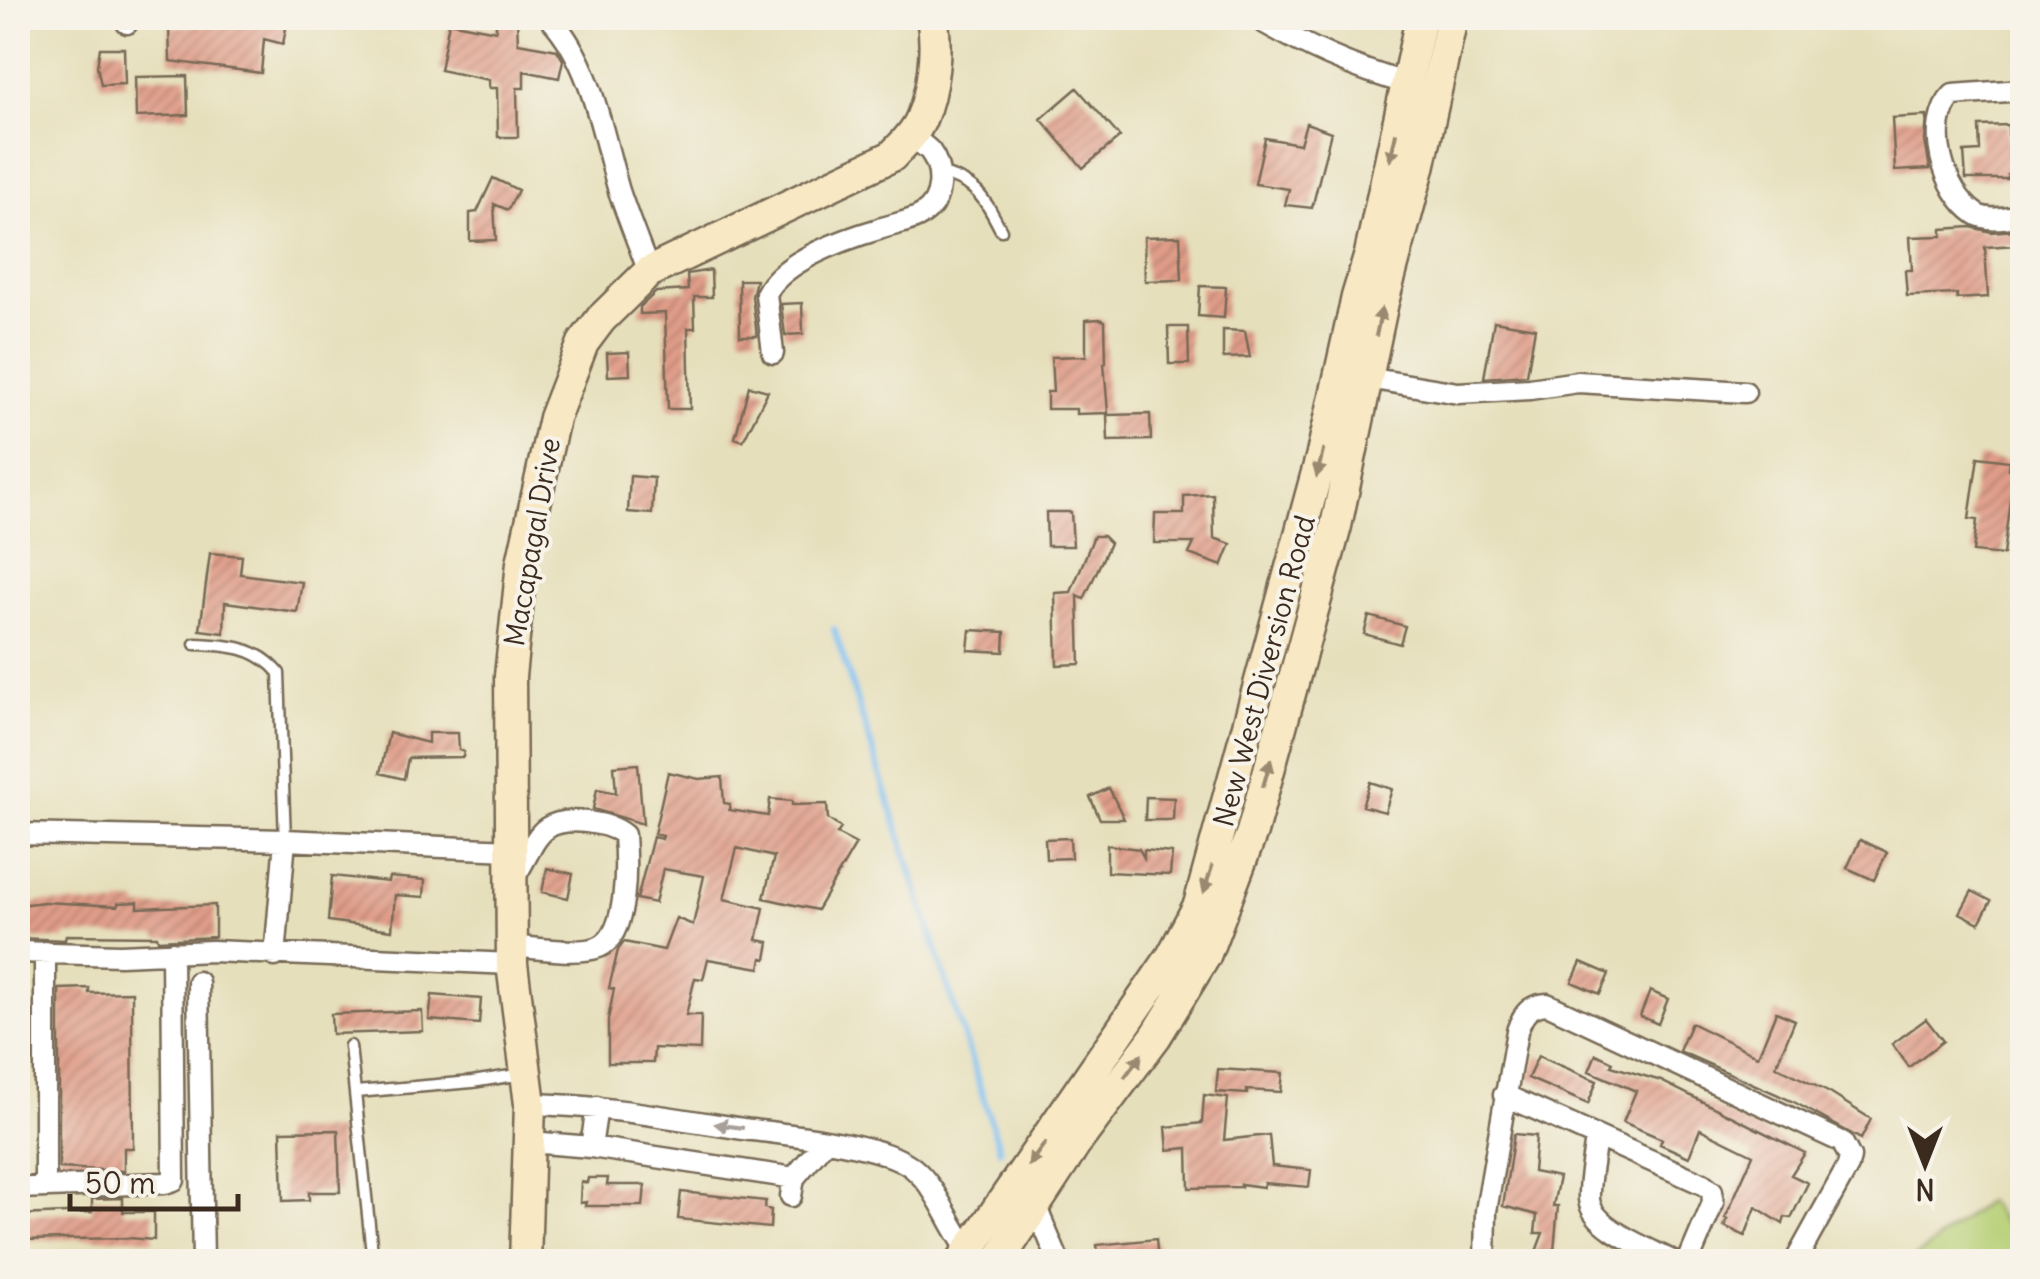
<svg xmlns="http://www.w3.org/2000/svg" width="2040" height="1279" font-family="Delius,sans-serif">
  <defs>
    <pattern id="building-hatch" width="6" height="6" patternUnits="userSpaceOnUse" patternTransform="scale(2.5)"><rect width="6" height="6" fill="#e09d89"/><path d="M-1 1l2-2M0 6l6-6M5 7l2-2" fill="none" stroke="#b7806f"/></pattern>
  </defs>
  <rect width="100%" height="100%" fill="#f7f3e8"/>
  <filter id="ink" filterUnits="userSpaceOnUse"><feTurbulence type="fractalNoise" baseFrequency=".01" numOctaves="2"/><feDisplacementMap in="SourceGraphic" scale="20" xChannelSelector="R" yChannelSelector="G"/><feConvolveMatrix kernelMatrix="1 2 1 2 8 2 1 2 1" color-interpolation-filters="sRGB"/></filter>
  <filter id="wash" filterUnits="userSpaceOnUse"><feTurbulence type="fractalNoise" baseFrequency=".0048" numOctaves="4" result="noise"/><feDisplacementMap in="SourceGraphic" scale="40" xChannelSelector="R" yChannelSelector="G"/><feGaussianBlur stdDeviation="2.25" result="paint"/><feColorMatrix in="noise" values="0 0 0 0 0 0 0 0 0 0 0 0 0 0 0 0 0 1.4 0 .05"/><feComposite in="paint" operator="in"/></filter>
  <g filter="url(#wash)">
    <rect width="100%" height="100%" fill="#e6dfbb"/>
    <path fill="#b6cf75" stroke="#787c4a" stroke-width="2.5" d="M 1987,1201 L 2022,1245 L 2022,1251 L 2009,1261 L 1911,1261 Z"/>
    <g fill="none" stroke-linecap="round" stroke-linejoin="round">
      <path stroke="#7cbff2" stroke-width="6" d="M 834,629 L 1000,1150"/>
    </g>
    <g id="blocks">
      <path fill="url(#building-hatch)" d="M 215,18 L 264,18 L 287,23 L 283,44 L 264,39 L 261,73 L 170,61 L 169,26 L 214,25 Z
        M 517,21 L 518,43 L 557,50 L 563,60 L 559,78 L 524,71 L 524,88 L 517,88 L 518,137 L 498,137 L 497,88 L 489,88 L 489,80 L 440,70 L 449,22 L 496,31 L 496,22 Z
        M 100,48 L 124,48 L 125,84 L 101,85 L 97,66 Z
        M 187,76 L 188,115 L 136,117 L 135,77 Z
        M 1077,88 L 1120,137 L 1083,168 L 1041,119 Z
        M 1927,116 L 1925,141 L 1930,169 L 1895,171 L 1892,118 Z
        M 1306,123 L 1331,132 L 1312,208 L 1285,205 L 1289,189 L 1255,184 L 1265,138 L 1300,144 Z
        M 2008,125 L 2009,157 L 2022,156 L 2022,174 L 2008,175 L 2008,179 L 1966,179 L 1964,152 L 1980,151 L 1979,126 Z
        M 493,178 L 518,190 L 508,210 L 494,204 L 496,240 L 470,241 L 470,213 L 477,212 Z
        M 1971,227 L 1991,232 L 2015,230 L 2016,245 L 1985,247 L 1988,297 L 1957,299 L 1957,294 L 1907,296 L 1905,270 L 1912,270 L 1910,237 L 1942,236 L 1942,229 Z
        M 1180,236 L 1182,280 L 1145,281 L 1144,237 Z
        M 711,270 L 712,297 L 694,297 L 695,328 L 688,328 L 690,409 L 668,409 L 665,313 L 640,314 L 640,307 L 656,292 L 688,290 L 687,274 Z
        M 739,280 L 756,280 L 752,296 L 757,336 L 740,336 Z
        M 1200,286 L 1226,287 L 1224,318 L 1198,316 Z
        M 802,303 L 803,334 L 785,335 L 781,304 Z
        M 1100,319 L 1105,321 L 1106,363 L 1104,363 L 1108,413 L 1076,414 L 1076,409 L 1047,409 L 1047,392 L 1053,392 L 1051,357 L 1086,356 L 1086,320 Z
        M 1494,321 L 1535,328 L 1527,375 L 1484,378 Z
        M 1168,327 L 1188,327 L 1189,364 L 1169,364 Z
        M 1223,330 L 1245,331 L 1250,357 L 1223,358 Z
        M 629,352 L 630,375 L 608,376 L 607,353 Z
        M 749,386 L 768,391 L 743,441 L 735,438 Z
        M 1150,414 L 1151,440 L 1108,441 L 1107,415 Z
        M 1978,457 L 2009,461 L 2008,469 L 2022,471 L 2022,500 L 2010,499 L 2003,555 L 1973,552 L 1977,520 L 1969,519 Z
        M 630,476 L 654,478 L 652,514 L 628,512 Z
        M 1213,494 L 1214,538 L 1231,544 L 1222,566 L 1189,554 L 1194,543 L 1154,543 L 1155,514 L 1184,514 L 1184,496 Z
        M 1046,512 L 1071,512 L 1073,546 L 1047,546 Z
        M 1094,536 L 1103,536 L 1110,543 L 1084,599 L 1078,596 L 1080,664 L 1057,665 L 1055,593 L 1071,592 Z
        M 210,553 L 242,556 L 240,574 L 302,582 L 297,612 L 225,602 L 224,633 L 200,630 Z
        M 1369,616 L 1405,626 L 1400,644 L 1364,634 Z
        M 970,630 L 1005,632 L 1004,652 L 968,650 Z
        M 389,733 L 428,743 L 428,733 L 458,733 L 459,750 L 464,752 L 463,757 L 408,758 L 404,779 L 380,773 Z
        M 638,764 L 643,824 L 593,809 L 597,789 L 616,793 L 614,766 Z
        M 668,772 L 699,779 L 722,777 L 724,803 L 730,804 L 729,810 L 768,816 L 770,799 L 792,801 L 792,805 L 827,804 L 828,819 L 841,828 L 837,834 L 856,844 L 817,910 L 764,898 L 774,857 L 737,848 L 724,899 L 764,908 L 757,940 L 769,942 L 766,959 L 762,958 L 760,968 L 708,959 L 703,979 L 695,978 L 686,1015 L 701,1015 L 700,1050 L 654,1048 L 653,1063 L 608,1063 L 608,1020 L 614,989 L 609,988 L 618,950 L 624,942 L 664,950 L 676,918 L 693,925 L 704,876 L 663,869 L 655,903 L 637,899 L 653,837 L 662,839 L 663,836 L 654,834 Z
        M 1370,782 L 1392,789 L 1385,812 L 1362,806 Z
        M 1109,788 L 1124,819 L 1100,819 L 1090,797 Z
        M 1146,797 L 1174,798 L 1173,820 L 1145,820 Z
        M 1070,838 L 1071,858 L 1046,859 L 1045,839 Z
        M 1860,840 L 1887,852 L 1874,880 L 1847,868 Z
        M 1107,845 L 1139,849 L 1144,858 L 1144,850 L 1172,853 L 1170,875 L 1107,872 Z
        M 547,868 L 573,874 L 568,898 L 542,892 Z
        M 332,876 L 388,882 L 389,877 L 425,880 L 424,897 L 395,895 L 392,930 L 328,921 Z
        M 1972,891 L 1991,901 L 1979,923 L 1960,913 Z
        M 44,902 L 118,906 L 118,903 L 138,902 L 138,908 L 215,905 L 215,937 L 158,940 L 157,936 L 66,935 L 65,940 L 18,938 L 18,905 Z
        M 1581,962 L 1609,974 L 1600,994 L 1572,982 Z
        M 89,988 L 89,993 L 132,992 L 133,1148 L 124,1148 L 124,1171 L 59,1168 L 59,989 Z
        M 1650,991 L 1668,999 L 1658,1024 L 1640,1016 Z
        M 432,995 L 481,999 L 479,1024 L 429,1020 Z
        M 422,1011 L 423,1031 L 332,1034 L 331,1014 Z
        M 1776,1012 L 1795,1020 L 1776,1066 L 1830,1093 L 1871,1119 L 1861,1139 L 1794,1102 L 1679,1051 L 1691,1023 L 1758,1056 Z
        M 1926,1019 L 1943,1041 L 1909,1067 L 1892,1044 Z
        M 1596,1054 L 1613,1062 L 1611,1066 L 1661,1081 L 1805,1153 L 1791,1175 L 1808,1183 L 1791,1218 L 1785,1217 L 1783,1224 L 1756,1207 L 1745,1236 L 1724,1226 L 1728,1219 L 1725,1218 L 1753,1155 L 1700,1129 L 1689,1157 L 1660,1144 L 1662,1139 L 1623,1122 L 1636,1091 L 1589,1071 Z
        M 1538,1056 L 1597,1081 L 1588,1104 L 1528,1078 Z
        M 1218,1069 L 1283,1073 L 1281,1092 L 1247,1090 L 1247,1094 L 1216,1092 Z
        M 1204,1095 L 1228,1098 L 1224,1140 L 1269,1135 L 1272,1166 L 1311,1170 L 1309,1187 L 1264,1183 L 1263,1187 L 1241,1184 L 1241,1187 L 1189,1188 L 1188,1148 L 1168,1150 L 1166,1127 L 1202,1123 Z
        M 338,1130 L 340,1192 L 309,1192 L 309,1200 L 283,1201 L 281,1131 Z
        M 1514,1134 L 1536,1136 L 1533,1172 L 1559,1177 L 1553,1206 L 1558,1206 L 1553,1262 L 1532,1262 L 1543,1233 L 1535,1233 L 1537,1215 L 1503,1206 Z
        M 588,1178 L 608,1178 L 607,1185 L 645,1185 L 643,1206 L 585,1206 L 586,1202 L 580,1203 L 581,1182 L 587,1183 Z
        M 681,1192 L 766,1201 L 764,1208 L 771,1210 L 770,1228 L 678,1219 Z
        M 123,1198 L 123,1212 L 154,1212 L 154,1240 L 128,1238 L 19,1240 L 18,1215 L 92,1212 L 92,1199 Z
        M 1156,1239 L 1158,1262 L 1098,1262 L 1097,1245 Z"/>
    </g>
  </g>
  <g filter="url(#ink)">
    <use href="#blocks" fill-opacity="0" stroke="#776955" stroke-width="2.5"/>
    <g fill="none" stroke-linecap="round" stroke-linejoin="round">
      <g stroke="#776955" stroke-width="15">
        <path id="lane" d="M 939,173 C 977,183 983,196 1001,230
          M 195,644 C 228,645 256,646 279,673 L 285,840
          M 350,1046 L 373,1262
          M 356,1092 L 472,1082 L 523,1074"/>
      </g>
      <g stroke="#776955" stroke-width="25">
        <path id="street" d="M 550,18 C 592,63 602,133 619,191 C 628,218 639,245 649,272
          M 1256,18 C 1305,46 1351,68 1406,83
          M 127,23 L 129,18
          M 2022,90 L 1953,95 C 1924,124 1943,192 1976,214 C 1988,222 2009,217 2022,215
          M 773,353 L 766,294 C 782,261 845,239 879,229 C 893,224 911,222 923,214 C 943,201 944,170 930,151 C 925,146 917,141 912,136
          M 1367,378 L 1458,393 L 1530,389 L 1578,382 L 1745,392
          M 18,834 L 285,840 L 510,850
          M 511,946 C 534,948 579,955 599,947 C 629,934 626,862 624,835 C 613,826 601,824 587,822 C 537,816 538,840 514,878
          M 18,952 L 120,955 L 212,951 L 512,964
          M 45,952 L 45,1187
          M 275,956 L 285,840
          M 198,982 L 203,1262
          M 1504,1095 L 1703,1184 L 1712,1191 L 1713,1203 L 1688,1262
          M 530,1104 C 601,1105 672,1118 743,1129 C 784,1134 883,1143 913,1168 C 941,1191 950,1231 974,1256
          M 1596,1137 C 1594,1157 1588,1179 1589,1199 C 1591,1228 1650,1249 1674,1262
          M 530,1142 L 591,1147 L 794,1178
          M 591,1147 L 597,1107
          M 18,1188 L 165,1183 L 174,1180 L 172,952
          M 791,1196 L 794,1178 L 825,1141
          M 1036,1207 L 1059,1262
          M 1485,1262 L 1486,1211 L 1517,1031 C 1523,1014 1529,1005 1547,1004 L 1842,1142 L 1850,1157 L 1848,1166 L 1795,1262"/>
      </g>
      <g stroke="#776955" stroke-width="35">
        <path id="secondary" d="M 525,1262 L 530,1104 L 512,964 L 510,676 L 522,563 L 554,418 L 583,343 L 601,319 L 649,272 L 892,156 C 903,144 915,134 921,119 C 933,91 938,47 932,18
          M 961,1262 L 1172,956 L 1199,905 L 1322,454 L 1357,297 L 1370,254 L 1421,18
          M 998,1262 L 1079,1139 L 1156,1036 L 1205,956 L 1252,832 L 1336,526 L 1383,302 L 1419,168 L 1452,18"/>
      </g>
      <use href="#lane" stroke="#fff" stroke-width="10"/>
      <use href="#street" stroke="#fff" stroke-width="20"/>
      <use href="#secondary" stroke="#f8e8c3" stroke-width="30"/>
    </g>
    <defs><path id="oneway-solid" d="M-6-.8H1V-3.2L6.5 0L1 3.2V.8H-6Z" transform="scale(2.5)"/></defs>
    <g fill="#9a8970">
      <use href="#oneway-solid" transform="translate(1393 147) rotate(102)"/>
      <use href="#oneway-solid" transform="translate(1379 322) rotate(-78)"/>
      <use href="#oneway-solid" transform="translate(1320 463) rotate(104)"/>
      <use href="#oneway-solid" transform="translate(1267 773) rotate(-74)"/>
      <use href="#oneway-solid" transform="translate(1208 879) rotate(108)"/>
      <use href="#oneway-solid" transform="translate(1133 1066) rotate(-53)"/>
      <use href="#oneway-solid" transform="translate(1037 1154) rotate(126)"/>
    </g>
    <use fill="#a79f9a" href="#oneway-solid" transform="translate(729 1126) rotate(-172)"/>
  </g>
  <g text-anchor="middle" dominant-baseline="central" stroke-width="8" stroke-linejoin="round" paint-order="stroke">
    <g font-size="28" fill="#3b2a1e" stroke="#f7f3e8">
      <text transform="translate(532 542) rotate(-80)">Macapagal Drive</text>
      <text transform="translate(1264 671) rotate(-75)">New West Diversion Road</text>
    </g>
  </g>
  <rect width="2040" height="1279" fill="none" stroke="#f7f3e8" stroke-width="60"/>
  <g transform="translate(1925 1164) rotate(180)" stroke="#f7f3e8" stroke-width="8" paint-order="stroke">
  <path d="M0-8L18 38L0 25L-18 38Z" fill="#3b2a1e"/>
  <text y="-15" font-size="28" font-weight="bold" text-anchor="middle" fill="#3b2a1e">N</text>
  </g>
  <path d="M70 1194v15h168v-15" fill="none" stroke="#3b2a1e" stroke-width="5"/>
  <text x="85" y="1194" font-size="30" fill="#3b2a1e" stroke="#f7f3e8" stroke-width="8" paint-order="stroke">50 m</text>
</svg>
